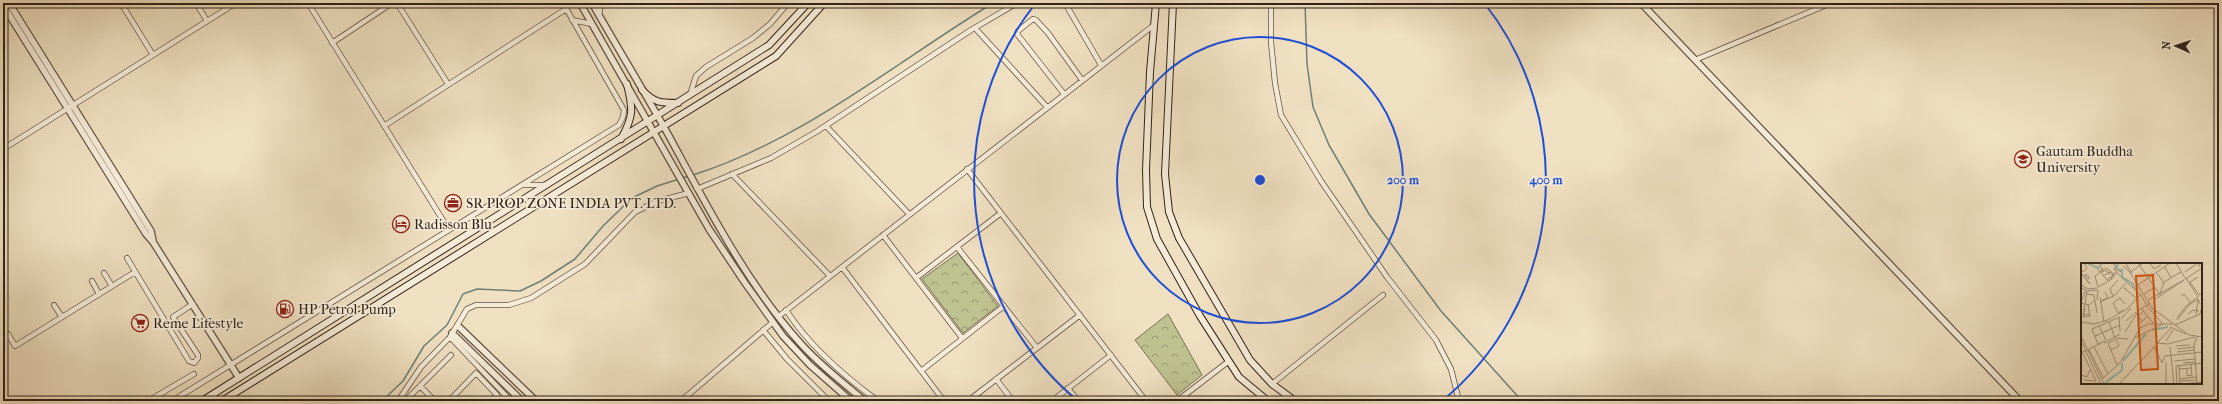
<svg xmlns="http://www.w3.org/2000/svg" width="2222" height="404" font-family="'IM FELL French Canon',serif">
  <defs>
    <pattern id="forest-crowns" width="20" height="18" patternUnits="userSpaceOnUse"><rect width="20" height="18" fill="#bec190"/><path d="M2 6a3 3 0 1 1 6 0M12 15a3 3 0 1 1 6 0" fill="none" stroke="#9b9c75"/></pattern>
  </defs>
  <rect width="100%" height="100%" fill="#efe0c1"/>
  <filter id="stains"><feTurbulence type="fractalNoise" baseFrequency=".005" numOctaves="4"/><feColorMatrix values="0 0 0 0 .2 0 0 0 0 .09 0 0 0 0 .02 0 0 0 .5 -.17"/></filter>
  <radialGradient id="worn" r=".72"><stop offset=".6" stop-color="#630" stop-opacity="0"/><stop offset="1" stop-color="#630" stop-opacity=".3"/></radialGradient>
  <path fill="url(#forest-crowns)" stroke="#777254" d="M 958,253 L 998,306 L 963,333 L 922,279 Z
    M 1168,314 L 1202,375 L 1177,395 L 1135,340 Z"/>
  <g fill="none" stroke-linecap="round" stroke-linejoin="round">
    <path stroke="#707f74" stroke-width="1.5" d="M 1305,3 L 1307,64 L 1313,107 L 1329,145 L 1369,214 L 1441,311 L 1522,401
      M 693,175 C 803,140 895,63 993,3
      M 382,401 L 403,381 L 424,346 L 447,325 L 463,294 L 477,289 L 520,291 L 541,281 L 575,259 L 603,226 L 632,198 L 657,186 L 689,176"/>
    <g stroke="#605243" stroke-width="6">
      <path id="minor" d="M 121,3 L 153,55
        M 196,3 L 207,21
        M 308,3 L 449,230
        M 397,3 L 448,84
        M 1065,3 L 1101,65
        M 1271,3 L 1271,42 L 1275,83 L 1281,115 L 1321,181 L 1387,277 L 1436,340 L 1451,369 L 1459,401
        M 599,15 L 601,3
        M 572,20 L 592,24
        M 975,28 L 1047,107
        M 332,43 L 392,3
        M 1695,60 L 1831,3
        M 1064,94 L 1017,34 L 1018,31 L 1033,19 L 1036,20 L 1048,33 L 1082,80
        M 690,95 L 696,76 L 706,67 L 753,38 L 770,24 L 788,3
        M 384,126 L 566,9
        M 826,126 L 909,214
        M 3,149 L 236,3
        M 967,169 L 1146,401
        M 732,174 L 830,276
        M 522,185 L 546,185
        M 697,189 L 771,158 L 816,132 L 971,30 L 1017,3
        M 883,235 L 962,338
        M 957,247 L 1037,348
        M 127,258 L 189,361 L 194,363 L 198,358 L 198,355 L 173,317 L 193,304
        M 842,267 L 944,401
        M 104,273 L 112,286
        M 916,278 L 1001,213
        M 92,281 L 99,294
        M 54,305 L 62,317
        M 786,310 C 809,346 844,376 878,401
        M 779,316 L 1154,25
        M 763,330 L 787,359 L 829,401
        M 8,334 L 15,346 L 135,272
        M 450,337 L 511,401
        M 921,371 L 1004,306
        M 996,379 L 1013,401
        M 1272,384 L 1383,295
        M 420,386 L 435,401
        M 1068,388 L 1078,401
        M 148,401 L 194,374
        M 172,401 L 619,125 L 623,117 L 624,110 L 563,3
        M 398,401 L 421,367 L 450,337 L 467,309 L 476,305 L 509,305 L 531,298 L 585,264 L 635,212 L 658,201 L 689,193
        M 405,401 L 451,355
        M 449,401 L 476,373 L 497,395 L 491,401
        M 681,401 L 773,322
        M 968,401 L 1080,315
        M 1052,401 L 1111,355
        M 1177,401 L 1229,361"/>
    </g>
    <g stroke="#605243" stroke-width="8">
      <path id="tertiary" d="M 9,3 L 151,231 L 153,241
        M 580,3 L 709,229 L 745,283 L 783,336 L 810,365 L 851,401
        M 592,3 C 617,47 644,91 669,136 C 707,206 748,286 802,345 C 821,366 843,383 865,401
        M 1641,3 L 2020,401
        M 3,5 L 146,234 L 153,242 L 239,378
        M 458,326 L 536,401
        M 452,333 L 522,401"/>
    </g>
    <g stroke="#302219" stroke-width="8">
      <path id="secondary" d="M 1156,3 L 1150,72 L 1146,170 L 1147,207 L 1157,239 L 1200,316 L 1239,377 L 1268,401
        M 1173,3 L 1165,174 L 1169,212 L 1179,238 L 1250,360 L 1272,384 L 1295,401
        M 642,90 C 655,103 660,103 678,103
        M 621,139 C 634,116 633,109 627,84
        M 202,401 L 769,45 L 808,3
        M 222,401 L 776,56 L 824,3"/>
    </g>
    <use href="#minor" stroke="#f5ebd7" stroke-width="4.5"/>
    <use href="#tertiary" stroke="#f5ebd7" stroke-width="5.5"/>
    <use href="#secondary" stroke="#f5ebd7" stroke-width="6"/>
  </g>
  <g fill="none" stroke="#1d4ed8" stroke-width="2">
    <circle cx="1260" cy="180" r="143"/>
    <path d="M1078 401A286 286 0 0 1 1035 4M1485 4A286 286 0 0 1 1442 401"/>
  </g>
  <defs>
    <g id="university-ring" transform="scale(0.9)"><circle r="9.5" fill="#f5ebd7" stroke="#8f2418" stroke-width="1.5"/><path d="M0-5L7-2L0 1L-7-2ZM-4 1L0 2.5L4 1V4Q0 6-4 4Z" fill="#8f2418"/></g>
    <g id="office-ring" transform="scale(0.9)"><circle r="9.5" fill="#f5ebd7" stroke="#8f2418" stroke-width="1.5"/><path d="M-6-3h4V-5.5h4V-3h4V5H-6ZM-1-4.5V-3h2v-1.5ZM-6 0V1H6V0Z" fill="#8f2418"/></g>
    <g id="hotel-ring" transform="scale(0.9)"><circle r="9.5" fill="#f5ebd7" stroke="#8f2418" stroke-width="1.5"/><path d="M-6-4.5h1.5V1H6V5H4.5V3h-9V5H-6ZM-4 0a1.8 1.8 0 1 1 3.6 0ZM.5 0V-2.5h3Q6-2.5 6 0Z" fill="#8f2418"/></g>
    <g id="fuel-ring" transform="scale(0.9)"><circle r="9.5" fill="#f5ebd7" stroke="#8f2418" stroke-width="1.5"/><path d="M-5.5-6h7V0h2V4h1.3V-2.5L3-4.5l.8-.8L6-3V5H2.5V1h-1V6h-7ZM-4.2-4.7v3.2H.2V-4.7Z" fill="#8f2418"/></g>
    <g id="supermarket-ring" transform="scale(0.9)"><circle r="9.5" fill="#f5ebd7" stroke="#8f2418" stroke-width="1.5"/><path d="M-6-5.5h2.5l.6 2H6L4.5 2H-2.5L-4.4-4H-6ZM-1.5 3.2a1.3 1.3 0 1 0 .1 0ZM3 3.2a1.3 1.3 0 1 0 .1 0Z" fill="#8f2418"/></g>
  </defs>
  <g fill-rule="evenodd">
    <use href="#university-ring" x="2023" y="159"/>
    <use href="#office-ring" x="453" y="203"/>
    <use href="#hotel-ring" x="401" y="224"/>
    <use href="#fuel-ring" x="285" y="309"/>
    <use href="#supermarket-ring" x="140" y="323"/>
  </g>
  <g text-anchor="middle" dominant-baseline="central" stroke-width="3.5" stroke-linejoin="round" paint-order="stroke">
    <g font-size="14" fill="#302219" stroke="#f5ebd7" text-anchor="start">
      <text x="2036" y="151">Gautam Buddha<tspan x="2036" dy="16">University</tspan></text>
      <text x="466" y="203">SR PROP ZONE INDIA PVT. LTD.</text>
      <text x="414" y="224">Radisson Blu</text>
      <text x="298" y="309">HP Petrol Pump</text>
      <text x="153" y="323">Reme Lifestyle</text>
    </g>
  </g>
  <g transform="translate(2081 263)">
    <rect width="121" height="121" fill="#efe0c1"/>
    <path fill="none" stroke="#9abdb1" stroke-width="2" d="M 6,0 L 17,5 L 21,0M 37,0 L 35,6 L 41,7 L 41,14 L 52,21 L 53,25M 71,67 L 87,64M 42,98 L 65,71M 24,120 L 41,107 L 41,100"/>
    <path fill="none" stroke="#a3947e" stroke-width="1" d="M 44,0 L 51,10M 57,0 L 79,32M 69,0 L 73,6 L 80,2M 95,0 L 104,15M 42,3 L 48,8 L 71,45 L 108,72 L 121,74M 84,4 L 90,15M 17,6 L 19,9 L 21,7 L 22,7 L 20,4 L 21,7M 0,7 L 2,9 L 6,5 L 3,0M 50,9 L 62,0M 104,9 L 117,0 L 119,4M 0,10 L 9,21 L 0,10M 36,10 L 60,32 L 65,41M 76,10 L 83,20M 22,13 L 29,9 L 32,12 L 26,17M 9,14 L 7,16 L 4,12 L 5,11 L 9,15M 117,14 L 109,19 L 118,32 L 121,30M 106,15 L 121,5M 30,17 L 38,7 L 40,9M 105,17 L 105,15 L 117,34M 27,18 L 20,10 L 25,7 L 29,12M 0,22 L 7,26 L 16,25M 57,22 L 89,0M 17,24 L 28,18 L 35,8 L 33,6 L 35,3 L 31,0M 17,24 L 14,13 L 25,5 L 33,11M 0,25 L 5,27 L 0,39M 45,26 L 43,25 L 55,35M 6,31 L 13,32 L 16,50M 63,31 L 74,24M 79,31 L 83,19 L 100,9M 32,33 L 29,26 L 37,17M 100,33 L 103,31 L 109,39M 19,34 L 23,59M 21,37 L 27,35 L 24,29M 67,37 L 103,17M 73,37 L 103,17M 19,39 L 33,33 L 45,20M 0,40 L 8,42 L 14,37M 7,42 L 9,53 L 2,54 L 6,28 L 17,27 L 16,37M 65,42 L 81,60M 60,45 L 73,61M 5,46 L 3,46 L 3,52 L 9,51M 42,47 L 37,50 L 32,40 L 39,35 L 44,41M 107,51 L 112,47 L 118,48M 115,51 L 117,37M 38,54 L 39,68M 96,55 L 106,42 L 117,34M 40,56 L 50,45M 96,57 L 108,42 L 117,36 L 119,41M 45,58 L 55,49M 61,58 L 57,53 L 63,48M 0,59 L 13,61 L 27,57 L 46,46 L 59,32M 28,59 L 34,75M 57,62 L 67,53M 94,62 L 119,51 L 120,47M 18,63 L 25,77M 89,64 L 105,71M 44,69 L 58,47 L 69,40M 0,73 L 23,121M 14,73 L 39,62M 116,74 L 113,82 L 116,121M 35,75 L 47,76M 54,75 L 82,61M 36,76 L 27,80 L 36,102M 0,78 L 20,121M 24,78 L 17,81 L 11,66 L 39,54M 85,78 L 92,67M 23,80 L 39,71M 76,80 L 90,65M 95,83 L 109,82M 13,84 L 27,111M 73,84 L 81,100 L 84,93 L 121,89M 89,84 L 93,121M 0,86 L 15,118M 96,86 L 113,84M 8,87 L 22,114M 29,87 L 38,83 L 36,78M 2,89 L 19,81M 96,89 L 113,87M 93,98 L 114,96M 102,100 L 114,99M 110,102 L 111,114M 98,103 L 99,121M 98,106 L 110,105M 106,106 L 106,113 L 111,112M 0,112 L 6,114 L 9,107 L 11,109M 21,116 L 39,100 L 59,65 L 67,61 L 92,61M 99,116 L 116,114M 3,117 L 15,118M 99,118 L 116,117M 38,121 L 77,80 L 87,81 L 114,74M 85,121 L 85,99M 96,121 L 95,103 L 121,100M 101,121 L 121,119"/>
    <path fill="#d6540d" fill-opacity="0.15" stroke="#d6540d" stroke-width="2" d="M 72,12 L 77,106 L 60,107 L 55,13 Z"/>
    <rect width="121" height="121" fill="none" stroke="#302219" stroke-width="2"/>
  </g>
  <circle cx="1260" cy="180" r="6" fill="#1d4ed8" stroke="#f5ebd7" stroke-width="2"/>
  <g font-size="12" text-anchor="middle" font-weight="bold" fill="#1d4ed8" stroke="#f5ebd7" stroke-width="3.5" stroke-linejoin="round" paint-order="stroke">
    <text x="1403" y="184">200 m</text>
    <text x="1546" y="184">400 m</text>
  </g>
  <rect width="2222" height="404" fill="none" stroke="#efe0c1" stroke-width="16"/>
  <rect x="4" y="4" width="2214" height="396" fill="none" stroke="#302219" stroke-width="2"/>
  <rect x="8" y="8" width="2206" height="388" fill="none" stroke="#302219"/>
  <g transform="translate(2176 46) rotate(273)" stroke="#f5ebd7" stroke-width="3" paint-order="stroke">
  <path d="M0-3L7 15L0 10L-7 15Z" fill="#302219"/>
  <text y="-6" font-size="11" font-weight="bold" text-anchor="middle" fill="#302219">N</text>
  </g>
  <rect width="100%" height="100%" filter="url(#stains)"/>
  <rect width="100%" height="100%" fill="url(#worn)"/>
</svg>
